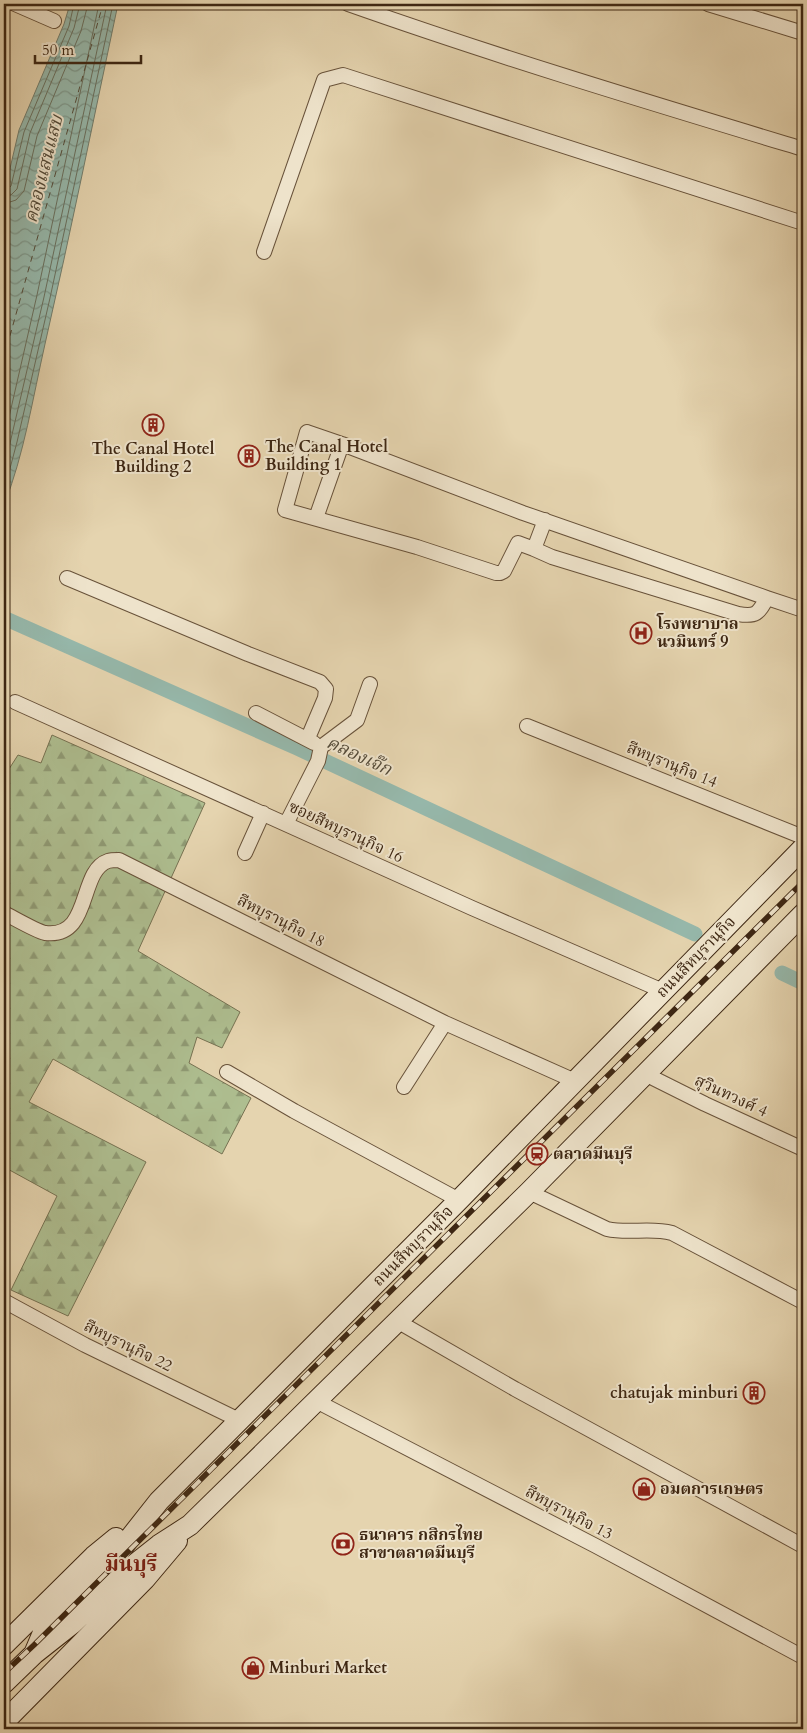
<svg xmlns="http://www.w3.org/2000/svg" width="807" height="1733" font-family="Cardo,'Noto Serif Thai',serif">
  <defs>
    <pattern id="forest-firs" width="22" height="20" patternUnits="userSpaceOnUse" patternTransform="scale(1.25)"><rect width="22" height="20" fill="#aebe90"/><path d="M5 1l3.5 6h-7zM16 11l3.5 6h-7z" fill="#8f9a74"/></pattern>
    <pattern id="water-waves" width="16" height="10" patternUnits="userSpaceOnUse" patternTransform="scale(1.25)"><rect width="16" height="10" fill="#96b8ab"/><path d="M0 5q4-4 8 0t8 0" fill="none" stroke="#7c968a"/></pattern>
  </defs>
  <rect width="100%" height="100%" fill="#e5d4af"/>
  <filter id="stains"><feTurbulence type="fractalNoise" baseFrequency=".004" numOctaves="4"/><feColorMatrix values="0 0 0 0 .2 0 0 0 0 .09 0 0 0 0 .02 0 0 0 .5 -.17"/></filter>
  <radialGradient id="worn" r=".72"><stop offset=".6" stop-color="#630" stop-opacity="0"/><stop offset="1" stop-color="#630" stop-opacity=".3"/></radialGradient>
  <path fill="url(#forest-firs)" stroke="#767252" d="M 52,735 L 205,803 L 138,951 L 240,1012 L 222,1048 L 197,1037 L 189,1063 L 251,1098 L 222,1154 L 53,1059 L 29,1102 L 146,1162 L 68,1316 L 11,1290 L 57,1196 L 4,1167 L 4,768 L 9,769 L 18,755 L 41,763 Z"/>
  <path fill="url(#water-waves)" stroke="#737e6e" d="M 70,4 L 118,4 C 94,117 71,231 45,344 C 33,397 24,455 4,505 L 4,194 L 19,130 L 64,24 Z"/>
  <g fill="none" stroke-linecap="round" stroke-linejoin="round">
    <path stroke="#6a705f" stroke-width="1" d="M 4,190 L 8,189 L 11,186 L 24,132 L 69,26 L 74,4
      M 4,196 L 11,195 L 17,189 L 30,133 L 74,28 L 80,4
      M 4,204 L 16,200 L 24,191 L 37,136 L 81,31 L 88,4
      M 4,439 L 37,295 L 99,4
      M 4,469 L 44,297 L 107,4
      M 4,491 L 17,442 L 50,298 L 113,4"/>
    <path stroke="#96b8ab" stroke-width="15" d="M 4,618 L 297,748 L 695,934
      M 782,973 L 803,983"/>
    <path stroke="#544b39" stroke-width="1" stroke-dasharray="6 5" stroke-linecap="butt" d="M 4,357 L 103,4"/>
    <g stroke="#68523a" stroke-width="16">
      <path id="street" d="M 15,4 L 54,21
        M 348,4 C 498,57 651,103 803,149
        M 708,4 L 803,33
        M 264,252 L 324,80 L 343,75 L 803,223
        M 316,518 L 342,444
        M 545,520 L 534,549 L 552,557 L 738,614 C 756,617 758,614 767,598
        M 534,549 L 518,543 L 504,571 L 500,573 L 496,573 L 417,547 L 285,510 L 307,432 L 342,444 L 523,513 L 767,598 L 803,610
        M 67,578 L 248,654 L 320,682 L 326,689 L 325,698 L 308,738
        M 15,702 L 472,908 L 663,991
        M 256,713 L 314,743
        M 527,726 L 803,837
        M 286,824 L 318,761 L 321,747 L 357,720 L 370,684
        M 245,853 L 263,813
        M 4,913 C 14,918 36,931 45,933 C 92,939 78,871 108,861 C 111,860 116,860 119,860 L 445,1023 L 575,1081
        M 227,1072 L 294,1111 L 459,1200
        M 645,1074 L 705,1104 L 803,1149
        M 404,1087 L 445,1023
        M 529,1192 L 607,1229 C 629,1234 650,1227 672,1233 L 803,1302
        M 4,1301 L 85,1345 L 239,1420
        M 397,1321 L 515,1389 L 803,1546
        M 316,1401 L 596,1546 L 803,1657"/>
    </g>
    <g stroke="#3e2713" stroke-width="22">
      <path id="secondary" d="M 4,1645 L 94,1556 L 116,1538
        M 34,1654 L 45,1628 L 54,1617 L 118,1553 L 159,1501 L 459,1200 L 803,848
        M 4,1683 L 34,1654 L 72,1624 L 135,1564 L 159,1545 L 190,1525 L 529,1192 L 803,914
        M 4,1722 L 145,1579 L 177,1541"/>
    </g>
    <use href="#street" stroke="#eee3cb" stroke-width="14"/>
    <use href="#secondary" stroke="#eee3cb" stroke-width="20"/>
    <g stroke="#3e2713" stroke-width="5.5">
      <path id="rail" d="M 4,1673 L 34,1645 L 803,882"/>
    </g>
    <use href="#rail" stroke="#eee3cb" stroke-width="4" stroke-dasharray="11" stroke-linecap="butt"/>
  </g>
  <defs>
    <g id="building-ring" transform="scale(1.125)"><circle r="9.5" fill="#eee3cb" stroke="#8f2418" stroke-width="1.5"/><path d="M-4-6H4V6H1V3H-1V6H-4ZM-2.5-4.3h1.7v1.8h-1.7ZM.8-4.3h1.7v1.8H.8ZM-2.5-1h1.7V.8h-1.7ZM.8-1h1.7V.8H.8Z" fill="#8f2418"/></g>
    <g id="hospital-ring" transform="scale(1.125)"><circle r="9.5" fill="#eee3cb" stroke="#8f2418" stroke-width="1.5"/><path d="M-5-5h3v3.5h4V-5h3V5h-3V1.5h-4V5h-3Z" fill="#8f2418"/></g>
    <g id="station-ring" transform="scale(1.125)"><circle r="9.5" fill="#eee3cb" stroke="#8f2418" stroke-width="1.5"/><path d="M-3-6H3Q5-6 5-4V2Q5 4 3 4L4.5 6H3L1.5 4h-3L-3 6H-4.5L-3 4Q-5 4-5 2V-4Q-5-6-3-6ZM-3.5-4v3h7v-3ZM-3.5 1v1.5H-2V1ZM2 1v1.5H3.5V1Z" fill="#8f2418"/></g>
    <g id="shop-ring" transform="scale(1.125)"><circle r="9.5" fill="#eee3cb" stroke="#8f2418" stroke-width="1.5"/><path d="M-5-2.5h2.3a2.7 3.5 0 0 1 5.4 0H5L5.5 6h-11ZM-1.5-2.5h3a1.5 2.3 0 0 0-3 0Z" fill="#8f2418"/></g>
    <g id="bank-ring" transform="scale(1.125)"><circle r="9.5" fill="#eee3cb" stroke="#8f2418" stroke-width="1.5"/><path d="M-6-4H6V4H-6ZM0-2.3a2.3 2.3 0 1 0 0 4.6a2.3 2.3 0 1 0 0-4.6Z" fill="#8f2418"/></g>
  </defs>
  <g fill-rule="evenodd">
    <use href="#building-ring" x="153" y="425"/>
    <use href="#building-ring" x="249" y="456"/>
    <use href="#hospital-ring" x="641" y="633"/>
    <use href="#station-ring" x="537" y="1154"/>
    <use href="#building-ring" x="754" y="1393"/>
    <use href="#shop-ring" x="644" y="1489"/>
    <use href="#bank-ring" x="343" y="1544"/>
    <use href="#shop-ring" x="253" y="1668"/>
  </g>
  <g text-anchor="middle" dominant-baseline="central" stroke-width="4" stroke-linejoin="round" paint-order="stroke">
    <g font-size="16" font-weight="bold" fill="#3e2713" stroke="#eee3cb" text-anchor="start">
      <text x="265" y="447">The Canal Hotel<tspan x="265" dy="18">Building 1</tspan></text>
      <text x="153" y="449" text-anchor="middle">The Canal Hotel<tspan x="153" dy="18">Building 2</tspan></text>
      <text x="657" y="624">โรงพยาบาล<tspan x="657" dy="18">นวมินทร์ 9</tspan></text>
      <text x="553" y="1154">ตลาดมีนบุรี</text>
      <text x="738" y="1393" text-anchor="end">chatujak minburi</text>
      <text x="660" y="1489">อมตการเกษตร</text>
      <text x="359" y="1535">ธนาคาร กสิกรไทย<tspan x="359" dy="18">สาขาตลาดมีนบุรี</tspan></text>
      <text x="269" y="1668">Minburi Market</text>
    </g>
    <g font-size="16" fill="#3e2713" stroke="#eee3cb">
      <text transform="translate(672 765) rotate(22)">สีหบุรานุกิจ 14</text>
      <text transform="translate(346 832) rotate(25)">ซอยสีหบุรานุกิจ 16</text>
      <text transform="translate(281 921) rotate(27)">สีหบุรานุกิจ 18</text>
      <text transform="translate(696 957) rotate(-46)">ถนนสีหบุรานุกิจ</text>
      <text transform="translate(731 1096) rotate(25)">สุวินทวงศ์ 4</text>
      <text transform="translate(413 1246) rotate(-45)">ถนนสีหบุรานุกิจ</text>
      <text transform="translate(128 1346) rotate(26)">สีหบุรานุกิจ 22</text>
      <text transform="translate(569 1513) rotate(28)">สีหบุรานุกิจ 13</text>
    </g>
    <g font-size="18" font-style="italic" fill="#544b39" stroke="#eee3cb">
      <text transform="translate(44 169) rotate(-76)">คลองแสนแสบ</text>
      <text transform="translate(359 756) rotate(25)">คลองเจ๊ก</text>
    </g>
    <g font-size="21" font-weight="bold" fill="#7a1f14" stroke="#eee3cb">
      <text x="131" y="1564">มีนบุรี</text>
    </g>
  </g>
  <rect width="807" height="1733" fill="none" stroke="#e5d4af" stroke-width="20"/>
  <rect x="5" y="5" width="797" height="1723" fill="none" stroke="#3e2713" stroke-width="2.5"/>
  <rect x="10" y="10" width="787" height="1713" fill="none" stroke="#3e2713"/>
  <path d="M35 55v8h106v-8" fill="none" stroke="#3e2713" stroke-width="2.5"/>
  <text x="42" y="55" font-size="15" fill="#3e2713" stroke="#eee3cb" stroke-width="4" paint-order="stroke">50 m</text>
  <rect width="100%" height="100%" filter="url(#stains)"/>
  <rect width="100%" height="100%" fill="url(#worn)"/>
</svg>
